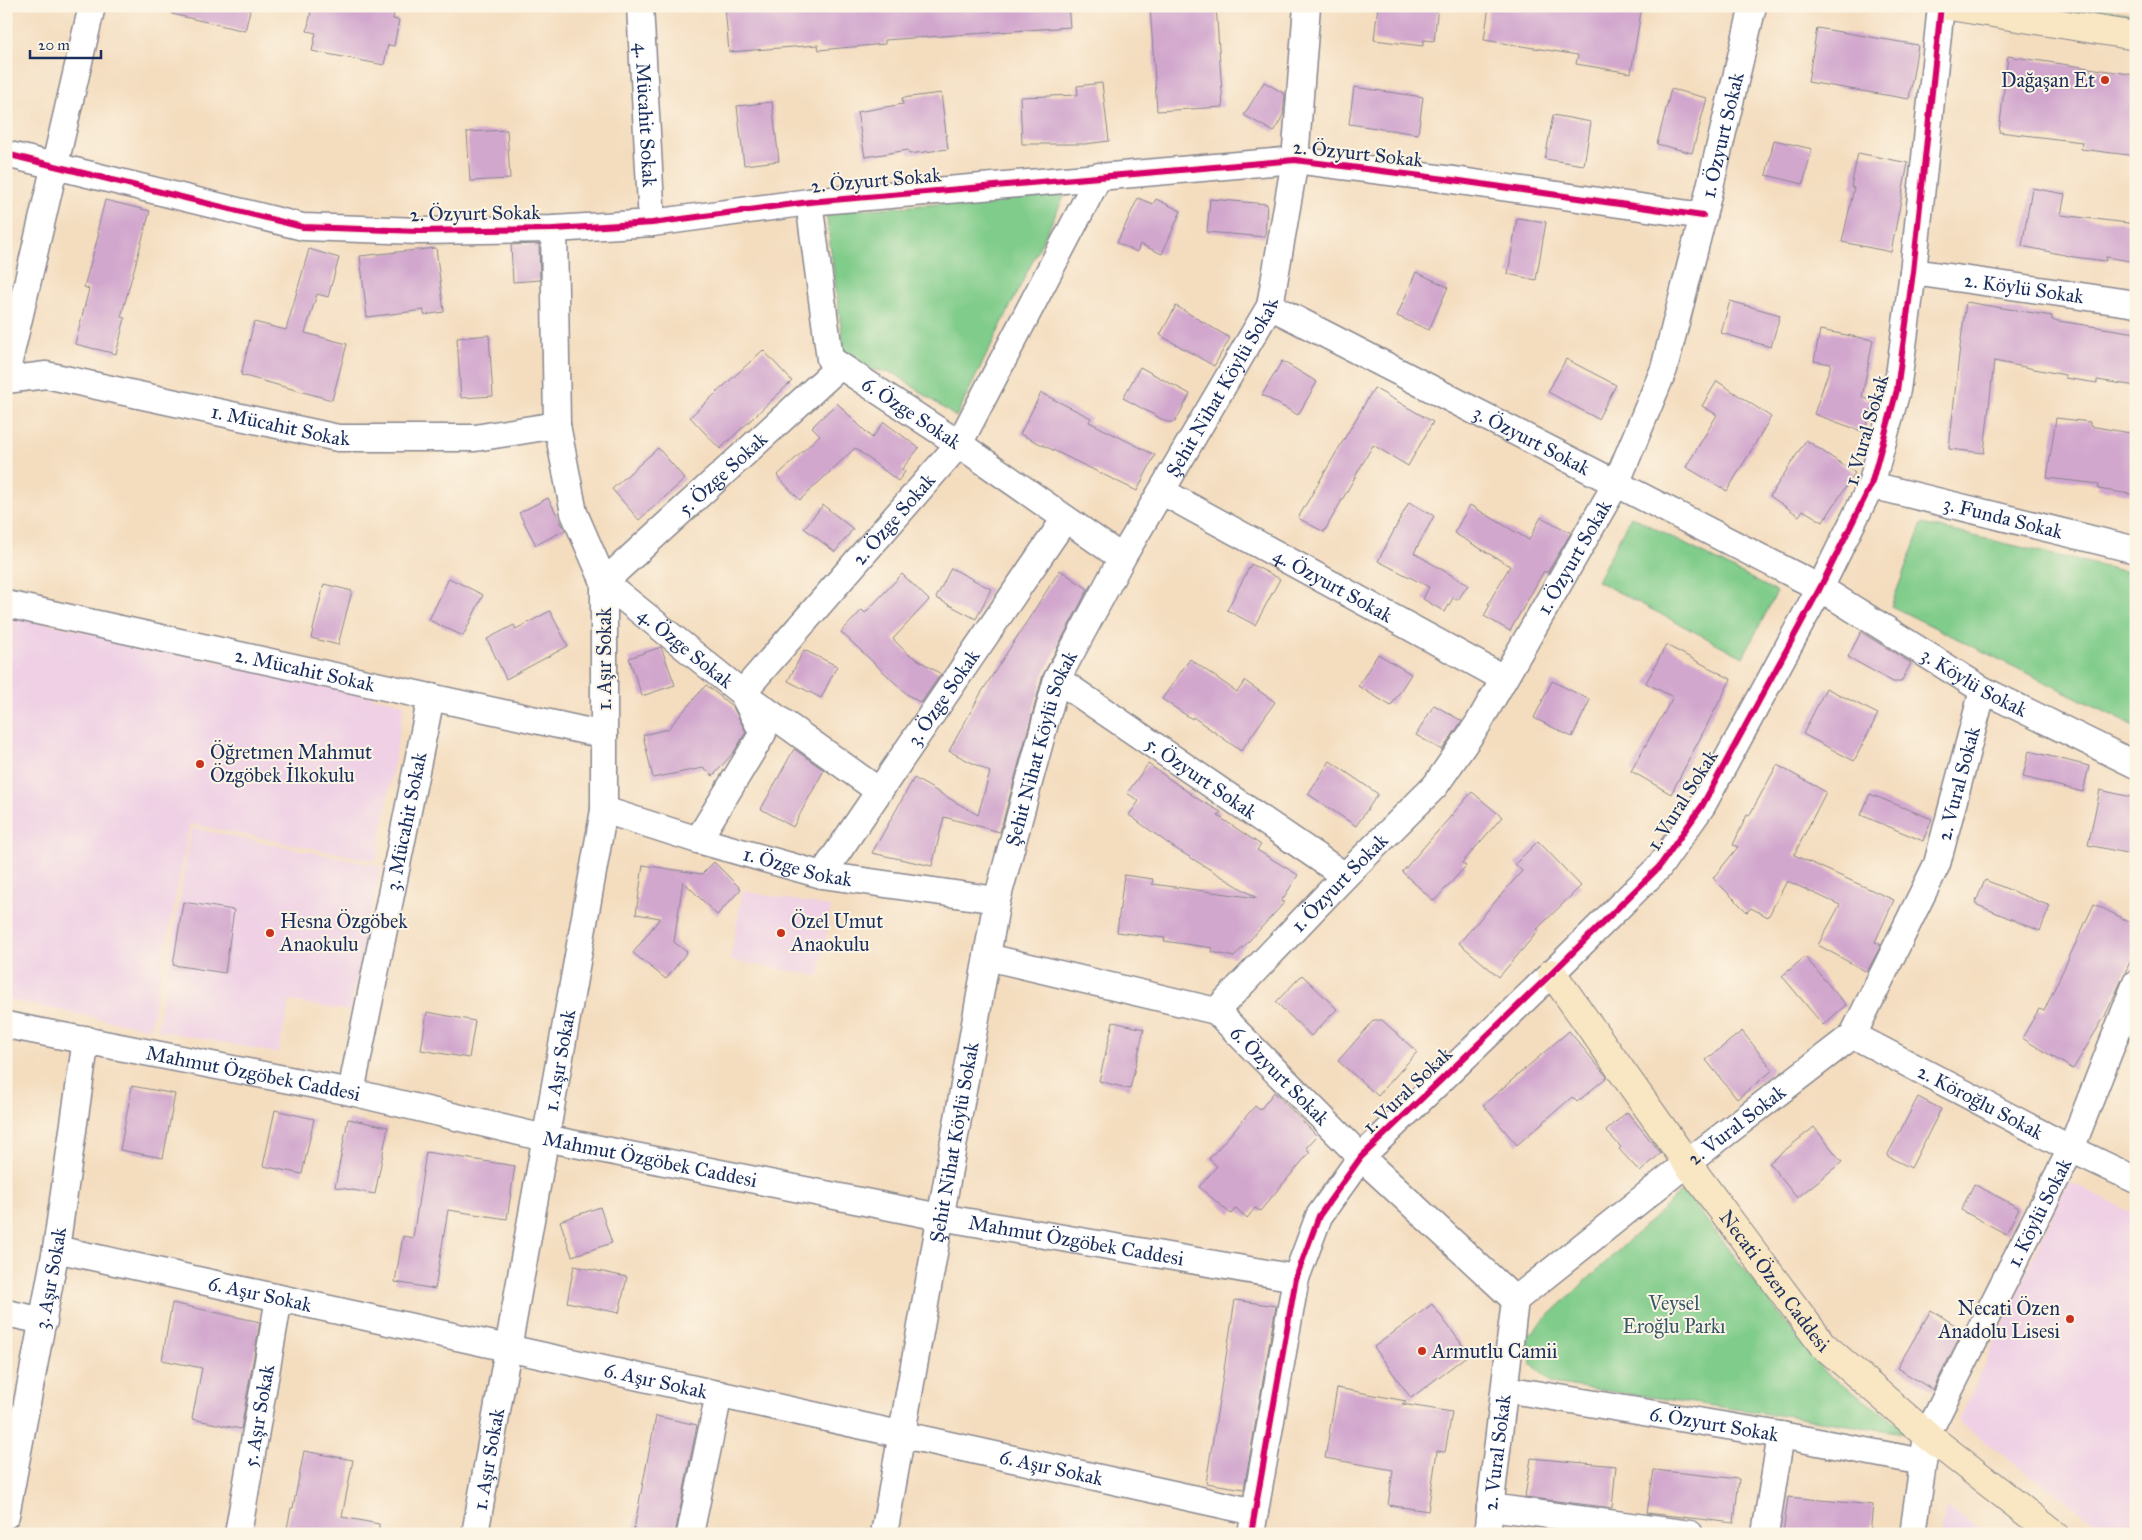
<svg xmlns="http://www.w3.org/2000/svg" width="2142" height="1540" font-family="'IM FELL Great Primer',serif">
  <rect width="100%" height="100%" fill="#fcf5e5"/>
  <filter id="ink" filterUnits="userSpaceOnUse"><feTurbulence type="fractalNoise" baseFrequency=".02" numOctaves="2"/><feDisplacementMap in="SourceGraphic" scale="10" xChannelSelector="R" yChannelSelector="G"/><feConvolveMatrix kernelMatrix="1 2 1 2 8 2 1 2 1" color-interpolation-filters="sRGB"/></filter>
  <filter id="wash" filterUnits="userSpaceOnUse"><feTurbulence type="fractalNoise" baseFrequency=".0096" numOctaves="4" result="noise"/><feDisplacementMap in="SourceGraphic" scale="20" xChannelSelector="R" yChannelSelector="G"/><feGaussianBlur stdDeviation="1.12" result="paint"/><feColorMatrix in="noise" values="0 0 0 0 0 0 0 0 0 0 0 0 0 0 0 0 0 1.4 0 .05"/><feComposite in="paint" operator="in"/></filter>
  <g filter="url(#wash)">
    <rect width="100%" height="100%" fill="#f4ddbf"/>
    <path fill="#efd0e5" d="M 6,614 L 404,704 L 377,861 L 190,824 L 150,1029 L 6,999 Z
      M 192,828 L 381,866 L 349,1011 L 290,1001 L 278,1053 L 157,1030 Z
      M 743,891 L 831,907 L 819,976 L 730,960 Z
      M 2068,1181 L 2136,1215 L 2136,1534 L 2111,1534 L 1958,1422 Z
      M 1947,1507 L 1986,1534 L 1942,1534 Z"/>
    <path fill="#80cc8a" stroke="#4e7e74" d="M 2027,6 L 2085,6 L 2136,15 L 2136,25 Z
      M 1065,195 L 956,417 L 895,374 L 846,364 L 826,212 Z
      M 1631,516 L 1777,592 L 1743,657 L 1597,581 Z
      M 1922,524 L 2136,574 L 2136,727 L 1891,606 Z
      M 1683,1190 L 1824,1372 L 1912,1434 L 1551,1383 L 1531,1363 L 1527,1336 Z"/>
    <g id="blocks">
      <path fill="#d2a7ce" d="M 173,6 L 251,6 L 245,31 L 172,14 Z
        M 312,6 L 395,6 L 393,19 L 399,20 L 394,46 L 388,45 L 384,65 L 312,51 L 316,33 L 307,31 Z
        M 725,6 L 1068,6 L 1070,27 L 885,40 L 885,44 L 819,50 L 818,45 L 729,52 Z
        M 1150,6 L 1216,6 L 1223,107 L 1157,111 Z
        M 1378,6 L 1438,6 L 1434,41 L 1424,40 L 1423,46 L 1374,40 Z
        M 1489,6 L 1642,6 L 1631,73 L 1576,64 L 1578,55 L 1484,40 Z
        M 1817,28 L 1918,45 L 1909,99 L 1808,82 Z
        M 2008,56 L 2136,75 L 2136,156 L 2081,149 L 2082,142 L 1999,132 Z
        M 1264,82 L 1285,94 L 1283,115 L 1274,132 L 1244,115 Z
        M 1102,83 L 1109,141 L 1085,144 L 1022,144 L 1020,97 L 1078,95 L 1077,86 Z
        M 1354,87 L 1423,97 L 1418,134 L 1349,124 Z
        M 1671,89 L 1707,98 L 1692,153 L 1657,144 Z
        M 941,93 L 948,149 L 909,154 L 908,150 L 865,157 L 857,112 L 903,104 L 902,98 Z
        M 772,102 L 779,161 L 744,165 L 737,106 Z
        M 1553,115 L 1591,122 L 1584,165 L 1545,159 Z
        M 507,130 L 510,179 L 470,181 L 467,132 Z
        M 1774,140 L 1812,149 L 1803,184 L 1766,175 Z
        M 1858,153 L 1908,163 L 1891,252 L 1842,242 L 1854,188 L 1851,187 Z
        M 2032,188 L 2065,194 L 2061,215 L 2136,224 L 2136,262 L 2106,257 L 2106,261 L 2074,257 L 2022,246 Z
        M 1138,198 L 1153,204 L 1156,199 L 1181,211 L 1162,254 L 1140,244 L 1137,252 L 1117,243 Z
        M 1210,199 L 1267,204 L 1265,237 L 1207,232 Z
        M 105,200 L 150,211 L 121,317 L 125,318 L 116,354 L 75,344 L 89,289 L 84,287 L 99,233 L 97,232 Z
        M 1517,218 L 1546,222 L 1536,280 L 1508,274 Z
        M 539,244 L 540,280 L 513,282 L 511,245 Z
        M 436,248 L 444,312 L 424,315 L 424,310 L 367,317 L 360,256 Z
        M 309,249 L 339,258 L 328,297 L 317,294 L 305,333 L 347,344 L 332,400 L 241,375 L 254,322 L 286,330 Z
        M 1416,272 L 1448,287 L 1429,330 L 1397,316 Z
        M 1730,301 L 1780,315 L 1771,347 L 1721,333 Z
        M 1966,302 L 2052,316 L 2052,320 L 2136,333 L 2136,386 L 2097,380 L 2097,383 L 2065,378 L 2065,375 L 1994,361 L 1984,453 L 1949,449 L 1959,355 Z
        M 1176,306 L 1230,338 L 1214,366 L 1160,335 Z
        M 1820,330 L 1873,340 L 1862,397 L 1875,402 L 1864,432 L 1814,414 L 1831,364 L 1814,361 Z
        M 489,335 L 493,396 L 461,398 L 457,338 Z
        M 763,350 L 792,381 L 720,449 L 690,417 Z
        M 1566,359 L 1616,385 L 1598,419 L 1548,392 Z
        M 1282,361 L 1317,382 L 1298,415 L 1262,395 Z
        M 1140,367 L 1190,394 L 1175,422 L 1167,422 L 1123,398 Z
        M 1717,381 L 1771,417 L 1727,491 L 1686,467 L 1717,415 L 1702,406 Z
        M 1374,388 L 1433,422 L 1408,466 L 1373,445 L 1324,532 L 1298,518 Z
        M 1041,393 L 1091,418 L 1089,422 L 1155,455 L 1137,491 L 1020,434 Z
        M 837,403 L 872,438 L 884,422 L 919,448 L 902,469 L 905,472 L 898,481 L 855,448 L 800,500 L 777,476 L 820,435 L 812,427 Z
        M 2056,418 L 2090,422 L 2090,426 L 2136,434 L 2136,495 L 2098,489 L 2099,484 L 2047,478 Z
        M 1806,440 L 1855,473 L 1823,522 L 1803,510 L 1799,516 L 1770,496 Z
        M 658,448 L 685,479 L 639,520 L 612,489 Z
        M 548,498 L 565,530 L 536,545 L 519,513 Z
        M 1409,502 L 1434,516 L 1414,553 L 1468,585 L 1458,600 L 1453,598 L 1445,612 L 1423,599 L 1429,587 L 1378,561 Z
        M 823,505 L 853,529 L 835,552 L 804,528 Z
        M 1470,505 L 1529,540 L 1541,517 L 1571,533 L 1547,573 L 1544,571 L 1510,631 L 1484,616 L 1490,605 L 1488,604 L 1510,566 L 1454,533 Z
        M 1251,564 L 1280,579 L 1255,625 L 1227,610 Z
        M 951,568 L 991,589 L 976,619 L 936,598 Z
        M 1060,570 L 1088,589 L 1043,675 L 1000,832 L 944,817 L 932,866 L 872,853 L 914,778 L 978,815 L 990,772 L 949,751 L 981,693 Z
        M 902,574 L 929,600 L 893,639 L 907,653 L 941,674 L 921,703 L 908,695 L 841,632 L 862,610 L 865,613 Z
        M 449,578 L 483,595 L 463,636 L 429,620 Z
        M 324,584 L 352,591 L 338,645 L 311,638 Z
        M 550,611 L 568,646 L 506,679 L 487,639 L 514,625 L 516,629 Z
        M 1861,632 L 1911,663 L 1901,682 L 1893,682 L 1848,657 Z
        M 1666,645 L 1731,679 L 1671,794 L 1631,771 L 1673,697 L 1646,683 Z
        M 661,647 L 675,685 L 642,696 L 629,658 Z
        M 804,650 L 837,666 L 821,698 L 788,681 Z
        M 1378,654 L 1411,674 L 1391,706 L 1358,686 Z
        M 1190,659 L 1237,692 L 1245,681 L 1275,702 L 1241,751 L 1193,717 L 1192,719 L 1162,699 Z
        M 1552,681 L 1590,700 L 1572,737 L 1534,718 Z
        M 706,685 L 733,707 L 746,732 L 734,752 L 713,776 L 703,768 L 653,778 L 643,735 L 668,729 Z
        M 1826,688 L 1878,714 L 1854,761 L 1803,734 Z
        M 1434,705 L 1462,721 L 1442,750 L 1416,735 Z
        M 794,749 L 824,770 L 793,827 L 761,809 Z
        M 2029,751 L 2089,766 L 2083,792 L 2023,777 Z
        M 1330,761 L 1378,794 L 1356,826 L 1308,794 Z
        M 1148,764 L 1198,799 L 1221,812 L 1218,816 L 1261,845 L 1257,850 L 1298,875 L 1281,902 L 1285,902 L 1234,957 L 1212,952 L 1213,948 L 1164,941 L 1165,938 L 1117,932 L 1124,875 L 1153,879 L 1152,884 L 1257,898 L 1173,847 L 1129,815 L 1139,801 L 1127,793 Z
        M 1777,765 L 1826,792 L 1794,855 L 1894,900 L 1875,942 L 1881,945 L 1867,972 L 1818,945 L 1840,905 L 1787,881 L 1768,917 L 1751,908 L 1747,912 L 1713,878 L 1738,847 L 1733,845 L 1747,815 L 1749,816 Z
        M 2100,790 L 2136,798 L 2136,855 L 2088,845 Z
        M 1472,792 L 1502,817 L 1462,863 L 1466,866 L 1434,901 L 1402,872 Z
        M 1870,794 L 1932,819 L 1923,841 L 1861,815 Z
        M 1538,841 L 1581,886 L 1537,929 L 1539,930 L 1499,977 L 1459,943 L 1522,871 L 1515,864 Z
        M 714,862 L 741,889 L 717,915 L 683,881 L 674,942 L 687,952 L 666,979 L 633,953 L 660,918 L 636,914 L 643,865 L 702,874 Z
        M 1985,880 L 2050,906 L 2040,931 L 1975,904 Z
        M 183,902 L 234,910 L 225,973 L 173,965 Z
        M 2094,904 L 2136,925 L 2136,965 L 2130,962 L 2105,1016 L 2073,1069 L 2022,1038 L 2039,1009 L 2044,1011 Z
        M 1805,957 L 1846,1005 L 1823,1025 L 1782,976 Z
        M 1302,975 L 1337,1009 L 1311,1036 L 1276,1002 Z
        M 427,1012 L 475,1021 L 469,1058 L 421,1050 Z
        M 1374,1020 L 1382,1020 L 1417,1052 L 1378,1096 L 1338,1061 Z
        M 1113,1022 L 1144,1029 L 1130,1089 L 1099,1081 Z
        M 1569,1031 L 1607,1077 L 1577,1102 L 1572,1097 L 1517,1145 L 1483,1105 Z
        M 1742,1031 L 1773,1070 L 1737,1099 L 1706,1060 Z
        M 132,1086 L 175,1094 L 163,1158 L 120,1150 Z
        M 1274,1092 L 1317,1136 L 1306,1148 L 1310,1152 L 1260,1211 L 1255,1208 L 1247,1218 L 1236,1208 L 1231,1214 L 1199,1187 L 1217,1166 L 1209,1159 L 1255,1106 L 1260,1110 Z
        M 1918,1097 L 1941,1109 L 1911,1168 L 1887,1156 Z
        M 275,1110 L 314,1119 L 302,1174 L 263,1166 Z
        M 1627,1112 L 1661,1153 L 1640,1172 L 1619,1149 L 1621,1147 L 1606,1131 Z
        M 348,1119 L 388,1127 L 375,1194 L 335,1187 Z
        M 1814,1127 L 1842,1162 L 1797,1198 L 1769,1163 Z
        M 426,1152 L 515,1166 L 507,1219 L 448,1210 L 435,1289 L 395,1282 L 403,1236 L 413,1238 Z
        M 1974,1184 L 2019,1208 L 2006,1234 L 1961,1210 Z
        M 600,1207 L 612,1243 L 572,1256 L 560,1221 Z
        M 574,1266 L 627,1277 L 619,1313 L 567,1302 Z
        M 1235,1300 L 1276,1306 L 1244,1489 L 1206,1483 Z
        M 172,1303 L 260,1322 L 241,1429 L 192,1419 L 202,1368 L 162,1360 Z
        M 1432,1304 L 1469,1354 L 1411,1398 L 1374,1347 Z
        M 1931,1310 L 1963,1330 L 1933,1390 L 1897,1368 Z
        M 1337,1388 L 1406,1401 L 1402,1404 L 1452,1412 L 1445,1452 L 1437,1451 L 1428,1511 L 1388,1505 L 1393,1470 L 1325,1458 Z
        M 656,1416 L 697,1425 L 675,1534 L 633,1534 Z
        M 304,1451 L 353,1460 L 342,1517 L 379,1524 L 379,1534 L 286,1534 L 291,1508 L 293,1508 Z
        M 1531,1458 L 1616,1466 L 1612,1508 L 1525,1497 Z
        M 1654,1470 L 1739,1479 L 1734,1523 L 1647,1513 Z
        M 1788,1497 L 1873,1505 L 1870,1534 L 1783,1534 Z"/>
    </g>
  </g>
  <g filter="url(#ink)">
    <use href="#blocks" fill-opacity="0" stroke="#88868e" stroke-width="1"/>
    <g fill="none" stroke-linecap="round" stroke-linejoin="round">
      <g stroke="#88868e" stroke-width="29">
        <g id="street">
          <path id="s1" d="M 640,6 L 652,223"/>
          <path d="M 6,154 L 303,227 L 420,231 L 554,229 L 652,223 L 809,202 L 1295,160 L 1453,180 L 1703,216"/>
          <path id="s2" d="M 809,202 L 830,359 L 959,444 L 1122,558"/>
          <path id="s3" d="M 554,229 L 557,425 L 574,513 L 604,582 L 742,693 L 879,791"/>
          <path id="s4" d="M 1913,272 L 2136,304"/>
          <path id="s5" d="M 1270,306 L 1820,588 L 1983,690 L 2136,765"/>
          <path d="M 6,374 L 92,6"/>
          <path id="s6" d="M 6,380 L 46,375 L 338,438 L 475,438 L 557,425"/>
          <path id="s7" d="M 1871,485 L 2136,550"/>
          <path id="s8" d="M 1163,492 L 1503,678"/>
          <path id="s9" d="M 6,604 L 604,735"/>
          <path id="s10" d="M 1057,679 L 1345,876"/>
          <path id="s11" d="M 604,810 L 698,840 L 822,875 L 997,900"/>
          <path id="s12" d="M 698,840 L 763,733 L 742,693 L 959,444 L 1099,176"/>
          <path id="s13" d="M 822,875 L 1065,519"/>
          <path id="s14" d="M 987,957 L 1216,1011 L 1361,1157 L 1515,1300"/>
          <path id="s15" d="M 1216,1011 L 1345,876 L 1435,786 L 1478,724 L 1616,484 L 1664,369 L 1703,216 L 1753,6"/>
          <path id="s16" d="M 6,1025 L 351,1092 L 545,1138 L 940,1217 L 1296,1278"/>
          <path id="s17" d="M 1853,1035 L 2071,1149 L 2136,1180"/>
          <path id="s18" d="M 351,1092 L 431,697"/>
          <path id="s19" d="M 56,1249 L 1255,1512"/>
          <path d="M 6,1313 L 44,1321"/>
          <path id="s20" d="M 1505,1389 L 1781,1435 L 1923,1462"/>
          <path d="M 1490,1507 L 1690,1534"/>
          <path id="s21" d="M 6,1515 L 56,1249 L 86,1039"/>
          <path id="s22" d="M 238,1534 L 279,1298"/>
          <path id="s23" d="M 475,1534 L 604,810 L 604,582 L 840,366"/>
          <path d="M 690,1534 L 719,1394"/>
          <path id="s24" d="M 884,1534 L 997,900 L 1057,679 L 1122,558 L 1270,306 L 1295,160 L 1307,6"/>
          <path d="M 1251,1534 L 1296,1278 L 1319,1216 L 1361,1157 L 1552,973 L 1659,867 L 1702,806 L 1820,588 L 1871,485 L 1897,390 L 1913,272 L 1941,6"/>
          <path id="s25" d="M 1487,1534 L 1515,1300 L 1687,1163 L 1853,1035 L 1937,864 L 1983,690"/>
          <path d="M 1765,1534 L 1781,1435"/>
          <path id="s26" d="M 1913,1534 L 1927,1435 L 2071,1149 L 2136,983"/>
        </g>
      </g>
      <g stroke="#88868e" stroke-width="30">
        <g id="secondary">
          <path d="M 1949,6 L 2136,36"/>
          <path id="s27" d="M 1552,973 L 1687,1163 L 1822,1344 L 1927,1435 L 2054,1534"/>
        </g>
      </g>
      <use href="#street" stroke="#fff" stroke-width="26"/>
      <use href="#secondary" stroke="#f9e7c3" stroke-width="28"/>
      <g stroke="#fcf5e5" stroke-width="9">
        <path id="cycleway" d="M 6,154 L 303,227 L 420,231 L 554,229 L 652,223 L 809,202 L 1295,160 L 1453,180 L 1703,216
          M 1251,1534 L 1296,1278 L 1319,1216 L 1361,1157 L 1552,973 L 1659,867 L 1702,806 L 1820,588 L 1871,485 L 1897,390 L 1913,272 L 1941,6"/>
      </g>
      <use href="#cycleway" stroke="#d6006c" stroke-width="6"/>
    </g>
  </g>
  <g fill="#c8321e" stroke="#fcf5e5" stroke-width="2">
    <circle cx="2105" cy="80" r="5"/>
    <circle cx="200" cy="764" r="5"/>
    <circle cx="270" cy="933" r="5"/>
    <circle cx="781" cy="933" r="5"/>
    <circle cx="2070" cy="1319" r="5"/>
    <circle cx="1422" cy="1351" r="5"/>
  </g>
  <g text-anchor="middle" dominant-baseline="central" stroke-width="4" stroke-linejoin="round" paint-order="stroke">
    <g font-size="20" fill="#1b2f5e" stroke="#fcf5e5" text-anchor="start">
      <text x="2095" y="80" text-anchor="end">Dağaşan Et</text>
      <text x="210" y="752">Öğretmen Mahmut<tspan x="210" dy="23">Özgöbek İlkokulu</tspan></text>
      <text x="280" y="921">Hesna Özgöbek<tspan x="280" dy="23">Anaokulu</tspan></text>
      <text x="791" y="921">Özel Umut<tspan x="791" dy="23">Anaokulu</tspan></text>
      <text x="2060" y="1308" text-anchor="end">Necati Özen<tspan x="2060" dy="23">Anadolu Lisesi</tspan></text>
      <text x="1432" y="1351">Armutlu Camii</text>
    </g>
    <g font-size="20" fill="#1b2f5e" stroke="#fcf5e5">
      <text stroke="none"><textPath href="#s1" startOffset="109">4. Mücahit Sokak</textPath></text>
      <text stroke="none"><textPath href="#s15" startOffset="1032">1. Özyurt Sokak</textPath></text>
      <text transform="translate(1358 153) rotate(6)">2. Özyurt Sokak</text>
      <text transform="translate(876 180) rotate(-5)">2. Özyurt Sokak</text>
      <text transform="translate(475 213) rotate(-1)">2. Özyurt Sokak</text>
      <text stroke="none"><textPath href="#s4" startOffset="112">2. Köylü Sokak</textPath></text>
      <text stroke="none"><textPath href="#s24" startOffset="1208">Şehit Nihat Köylü Sokak</textPath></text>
      <text stroke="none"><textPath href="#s2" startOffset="256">6. Özge Sokak</textPath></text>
      <text stroke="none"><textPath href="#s6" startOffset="280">1. Mücahit Sokak</textPath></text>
      <text transform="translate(1866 430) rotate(-74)">1. Vural Sokak</text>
      <text stroke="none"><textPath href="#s5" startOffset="294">3. Özyurt Sokak</textPath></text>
      <text stroke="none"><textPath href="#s23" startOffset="1124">5. Özge Sokak</textPath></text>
      <text stroke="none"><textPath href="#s7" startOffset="136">3. Funda Sokak</textPath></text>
      <text stroke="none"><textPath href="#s12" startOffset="401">2. Özge Sokak</textPath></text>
      <text stroke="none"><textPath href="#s15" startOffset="582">1. Özyurt Sokak</textPath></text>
      <text stroke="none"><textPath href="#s8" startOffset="194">4. Özyurt Sokak</textPath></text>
      <text stroke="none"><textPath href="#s3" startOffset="466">4. Özge Sokak</textPath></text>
      <text transform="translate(604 659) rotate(-90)">1. Aşır Sokak</text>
      <text stroke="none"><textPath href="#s9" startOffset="306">2. Mücahit Sokak</textPath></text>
      <text stroke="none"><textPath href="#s5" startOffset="799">3. Köylü Sokak</textPath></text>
      <text stroke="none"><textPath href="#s13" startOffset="215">3. Özge Sokak</textPath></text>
      <text stroke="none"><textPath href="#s24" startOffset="802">Şehit Nihat Köylü Sokak</textPath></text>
      <text stroke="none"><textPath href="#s10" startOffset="175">5. Özyurt Sokak</textPath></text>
      <text stroke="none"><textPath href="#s25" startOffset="939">2. Vural Sokak</textPath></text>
      <text transform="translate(1682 800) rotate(-58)">1. Vural Sokak</text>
      <text stroke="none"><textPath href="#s18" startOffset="276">3. Mücahit Sokak</textPath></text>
      <text stroke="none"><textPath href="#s11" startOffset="202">1. Özge Sokak</textPath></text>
      <text stroke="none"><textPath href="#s15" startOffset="178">1. Özyurt Sokak</textPath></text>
      <text stroke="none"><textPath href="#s23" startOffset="481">1. Aşır Sokak</textPath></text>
      <text stroke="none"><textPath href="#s16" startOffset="252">Mahmut Özgöbek Caddesi</textPath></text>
      <text stroke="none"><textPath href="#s14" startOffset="326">6. Özyurt Sokak</textPath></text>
      <text transform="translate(1407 1090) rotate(-44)">1. Vural Sokak</text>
      <text stroke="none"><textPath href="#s17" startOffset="144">2. Köroğlu Sokak</textPath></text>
      <text stroke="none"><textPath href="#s25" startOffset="518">2. Vural Sokak</textPath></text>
      <text stroke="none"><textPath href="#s24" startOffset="398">Şehit Nihat Köylü Sokak</textPath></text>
      <text stroke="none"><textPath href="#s16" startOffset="658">Mahmut Özgöbek Caddesi</textPath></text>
      <text stroke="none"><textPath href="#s26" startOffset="349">1. Köylü Sokak</textPath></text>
      <text stroke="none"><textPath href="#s16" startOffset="1092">Mahmut Özgöbek Caddesi</textPath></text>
      <text stroke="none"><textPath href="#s21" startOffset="241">3. Aşır Sokak</textPath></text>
      <text stroke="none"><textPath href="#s27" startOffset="380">Necati Özen Caddesi</textPath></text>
      <text stroke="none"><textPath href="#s19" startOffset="209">6. Aşır Sokak</textPath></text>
      <text stroke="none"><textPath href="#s19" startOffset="614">6. Aşır Sokak</textPath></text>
      <text stroke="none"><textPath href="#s22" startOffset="120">5. Aşır Sokak</textPath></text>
      <text stroke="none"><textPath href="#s20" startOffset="212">6. Özyurt Sokak</textPath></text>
      <text stroke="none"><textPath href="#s25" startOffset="82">2. Vural Sokak</textPath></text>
      <text stroke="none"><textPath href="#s23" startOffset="76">1. Aşır Sokak</textPath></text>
      <text stroke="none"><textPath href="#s19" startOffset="1019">6. Aşır Sokak</textPath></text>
    </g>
    <g font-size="20" fill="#345669" stroke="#fcf5e5">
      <text x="1674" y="1303">Veysel<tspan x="1674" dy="23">Eroğlu Parkı</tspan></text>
    </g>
  </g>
  <rect width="2142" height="1540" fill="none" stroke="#fcf5e5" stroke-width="25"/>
  <path d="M30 50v8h71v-8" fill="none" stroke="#1b2f5e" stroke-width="2.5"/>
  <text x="38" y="50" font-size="15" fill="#1b2f5e" stroke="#fcf5e5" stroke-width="4" paint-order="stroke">20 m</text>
</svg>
